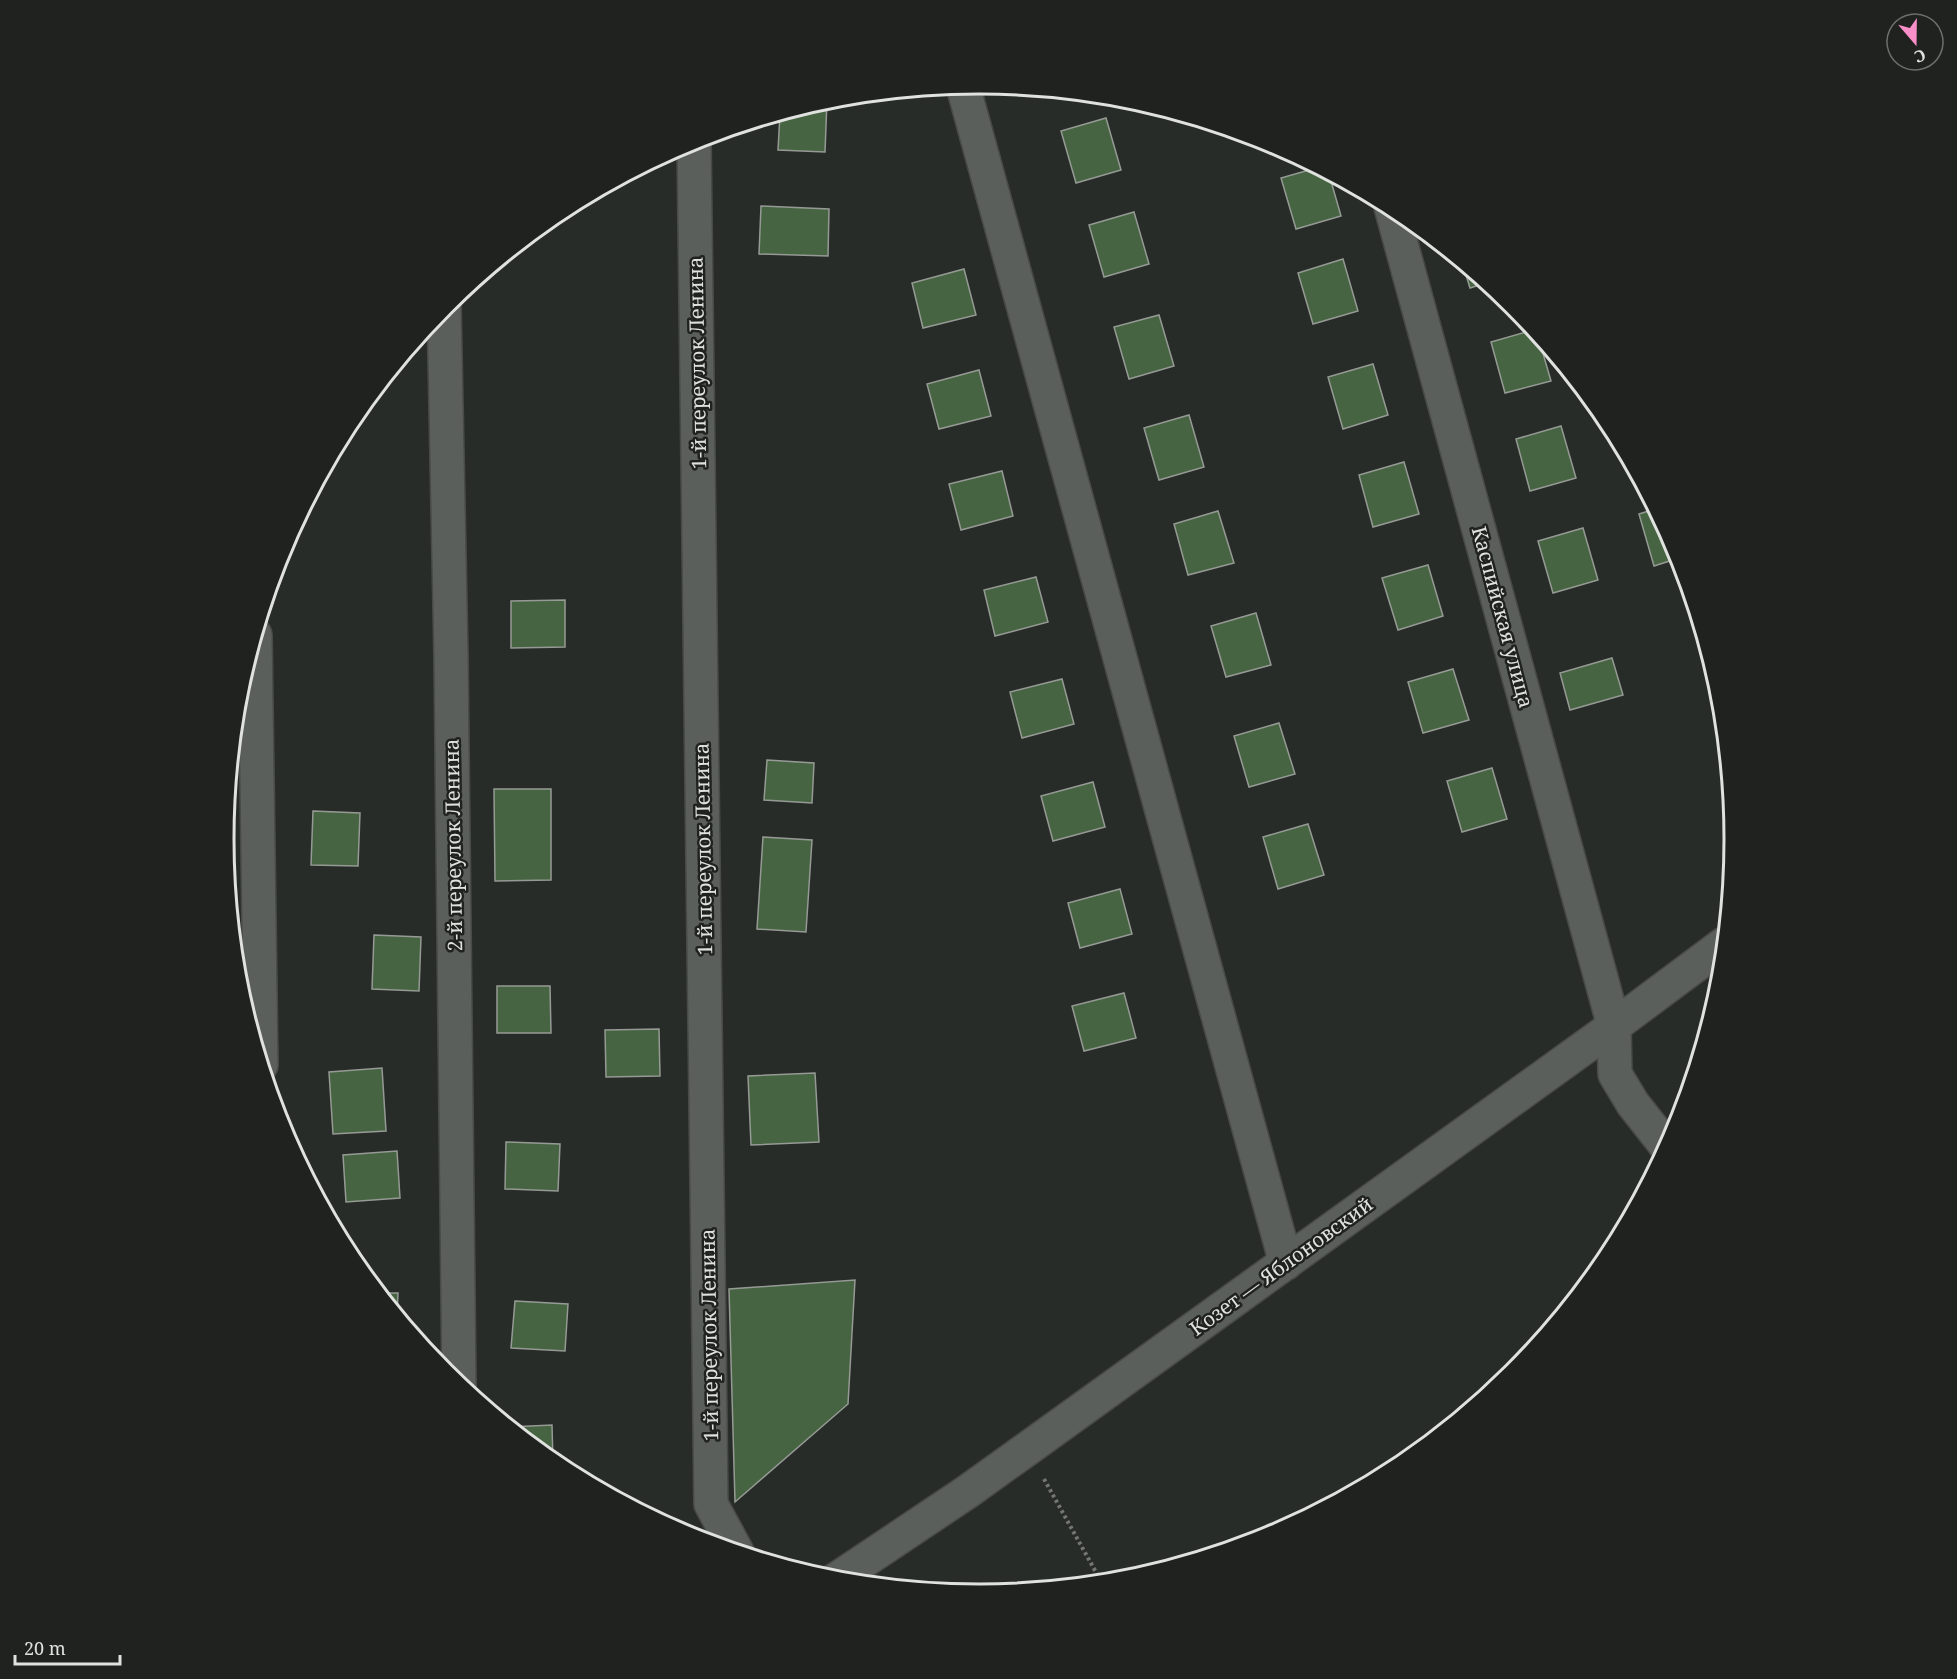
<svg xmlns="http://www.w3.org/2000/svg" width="1957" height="1679" font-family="'Noto Serif',serif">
  <rect width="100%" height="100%" fill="#282c28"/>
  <path fill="#466442" stroke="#969a95" stroke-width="1.5" d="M 827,100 L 825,152 L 778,150 L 780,114 Z
    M 1106,118 L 1121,170 L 1076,183 L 1061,131 Z
    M 1316,168 L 1329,174 L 1341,216 L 1296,229 L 1281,178 Z
    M 761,206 L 829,209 L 828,256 L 759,254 Z
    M 1134,212 L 1149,264 L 1104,277 L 1089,225 Z
    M 1343,259 L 1358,311 L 1313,324 L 1298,273 Z
    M 1463,265 L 1486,283 L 1470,288 Z
    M 964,269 L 976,315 L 923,328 L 912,283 Z
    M 1159,315 L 1174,366 L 1129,379 L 1114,327 Z
    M 1533,330 L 1538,336 L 1551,381 L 1505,393 L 1491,342 Z
    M 1373,364 L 1388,415 L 1343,429 L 1328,377 Z
    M 979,370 L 991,416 L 939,429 L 927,384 Z
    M 1189,415 L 1204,467 L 1159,480 L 1144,428 Z
    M 1561,426 L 1576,478 L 1530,491 L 1516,439 Z
    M 1404,462 L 1419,514 L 1373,527 L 1359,475 Z
    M 1002,471 L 1013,516 L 961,530 L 949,484 Z
    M 1655,509 L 1679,558 L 1654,566 L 1639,514 Z
    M 1218,511 L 1234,563 L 1188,575 L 1174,524 Z
    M 1583,528 L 1598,580 L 1553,593 L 1538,541 Z
    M 1428,565 L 1443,616 L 1398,630 L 1382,578 Z
    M 1036,577 L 1048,622 L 995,636 L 984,590 Z
    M 565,600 L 565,647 L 511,648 L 511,601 Z
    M 1256,613 L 1271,665 L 1226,677 L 1211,626 Z
    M 1612,658 L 1623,695 L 1570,710 L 1560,673 Z
    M 1453,669 L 1469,720 L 1423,733 L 1408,682 Z
    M 1062,679 L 1074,724 L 1022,738 L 1010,692 Z
    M 1279,723 L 1295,774 L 1249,787 L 1234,736 Z
    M 767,760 L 814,763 L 812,803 L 764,800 Z
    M 1492,768 L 1507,819 L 1462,832 L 1447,781 Z
    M 1093,782 L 1105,827 L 1053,841 L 1041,796 Z
    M 494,789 L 551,789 L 551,880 L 495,881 Z
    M 313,811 L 360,813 L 358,866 L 311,865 Z
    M 1308,824 L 1324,875 L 1278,889 L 1263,837 Z
    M 763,837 L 812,840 L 806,932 L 757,929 Z
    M 1120,889 L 1132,934 L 1080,948 L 1068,903 Z
    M 374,935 L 421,937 L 419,991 L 372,989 Z
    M 497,986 L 550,986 L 551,1033 L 497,1033 Z
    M 1124,993 L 1136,1038 L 1084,1051 L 1072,1006 Z
    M 659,1029 L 660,1076 L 606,1077 L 605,1030 Z
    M 382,1068 L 386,1131 L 333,1134 L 329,1072 Z
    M 815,1073 L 819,1142 L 751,1145 L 748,1076 Z
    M 506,1142 L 560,1144 L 558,1191 L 505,1189 Z
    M 397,1151 L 400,1198 L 346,1202 L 343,1155 Z
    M 855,1280 L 848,1404 L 735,1502 L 729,1289 Z
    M 378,1293 L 398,1293 L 397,1317 Z
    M 515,1301 L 568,1304 L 565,1351 L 511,1348 Z
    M 552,1425 L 553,1463 L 509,1427 Z"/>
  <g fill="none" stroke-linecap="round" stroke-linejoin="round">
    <g stroke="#474a47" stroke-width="36">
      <path id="minor" d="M 963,86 L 1286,1263
        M 694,140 L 711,1504 L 737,1552
        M 1391,207 L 1614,1026 L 1615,1074 L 1633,1104 L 1667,1147
        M 444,305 L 451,657 L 459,1386
        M 255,635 L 261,1065
        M 834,1581 L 967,1492 L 1027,1449 L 1614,1026 L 1724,944"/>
    </g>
    <path stroke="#737672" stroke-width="4" stroke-dasharray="3 3" stroke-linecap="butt" d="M 1044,1479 L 1102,1583"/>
    <use href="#minor" stroke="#5b5f5b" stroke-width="33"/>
  </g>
  <g text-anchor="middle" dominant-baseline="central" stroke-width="5" stroke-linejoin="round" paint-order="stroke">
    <g font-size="20" fill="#e0e2df" stroke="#1f221e">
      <text transform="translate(697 363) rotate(-91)">1-й переулок Ленина</text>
      <text transform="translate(1503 617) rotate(75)">Каспийская улица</text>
      <text transform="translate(453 845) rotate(-91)">2-й переулок Ленина</text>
      <text transform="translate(703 849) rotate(-91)">1-й переулок Ленина</text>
      <text transform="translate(1281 1266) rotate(-36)">Козет — Яблоновский</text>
      <text transform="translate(709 1335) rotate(-91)">1-й переулок Ленина</text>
    </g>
  </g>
  <path d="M0 0H1957V1679H0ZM234 839a745 745 0 1 1 1490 0a745 745 0 1 1-1490 0Z" fill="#1f221e" fill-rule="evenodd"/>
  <path fill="none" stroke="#e0e2df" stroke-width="3" d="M234 839a745 745 0 1 1 1490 0a745 745 0 1 1-1490 0Z"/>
  <g transform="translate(1915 42) rotate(160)"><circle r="28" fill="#1f221e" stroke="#6c6f6b" stroke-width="1.5"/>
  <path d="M0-4.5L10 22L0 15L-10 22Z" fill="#f98fc9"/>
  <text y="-9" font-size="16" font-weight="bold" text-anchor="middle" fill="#e0e2df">С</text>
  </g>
  <path d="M15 1655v9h105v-9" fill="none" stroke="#e0e2df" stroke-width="3"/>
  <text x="24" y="1655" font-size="18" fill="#e0e2df" stroke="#1f221e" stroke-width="4.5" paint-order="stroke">20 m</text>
</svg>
